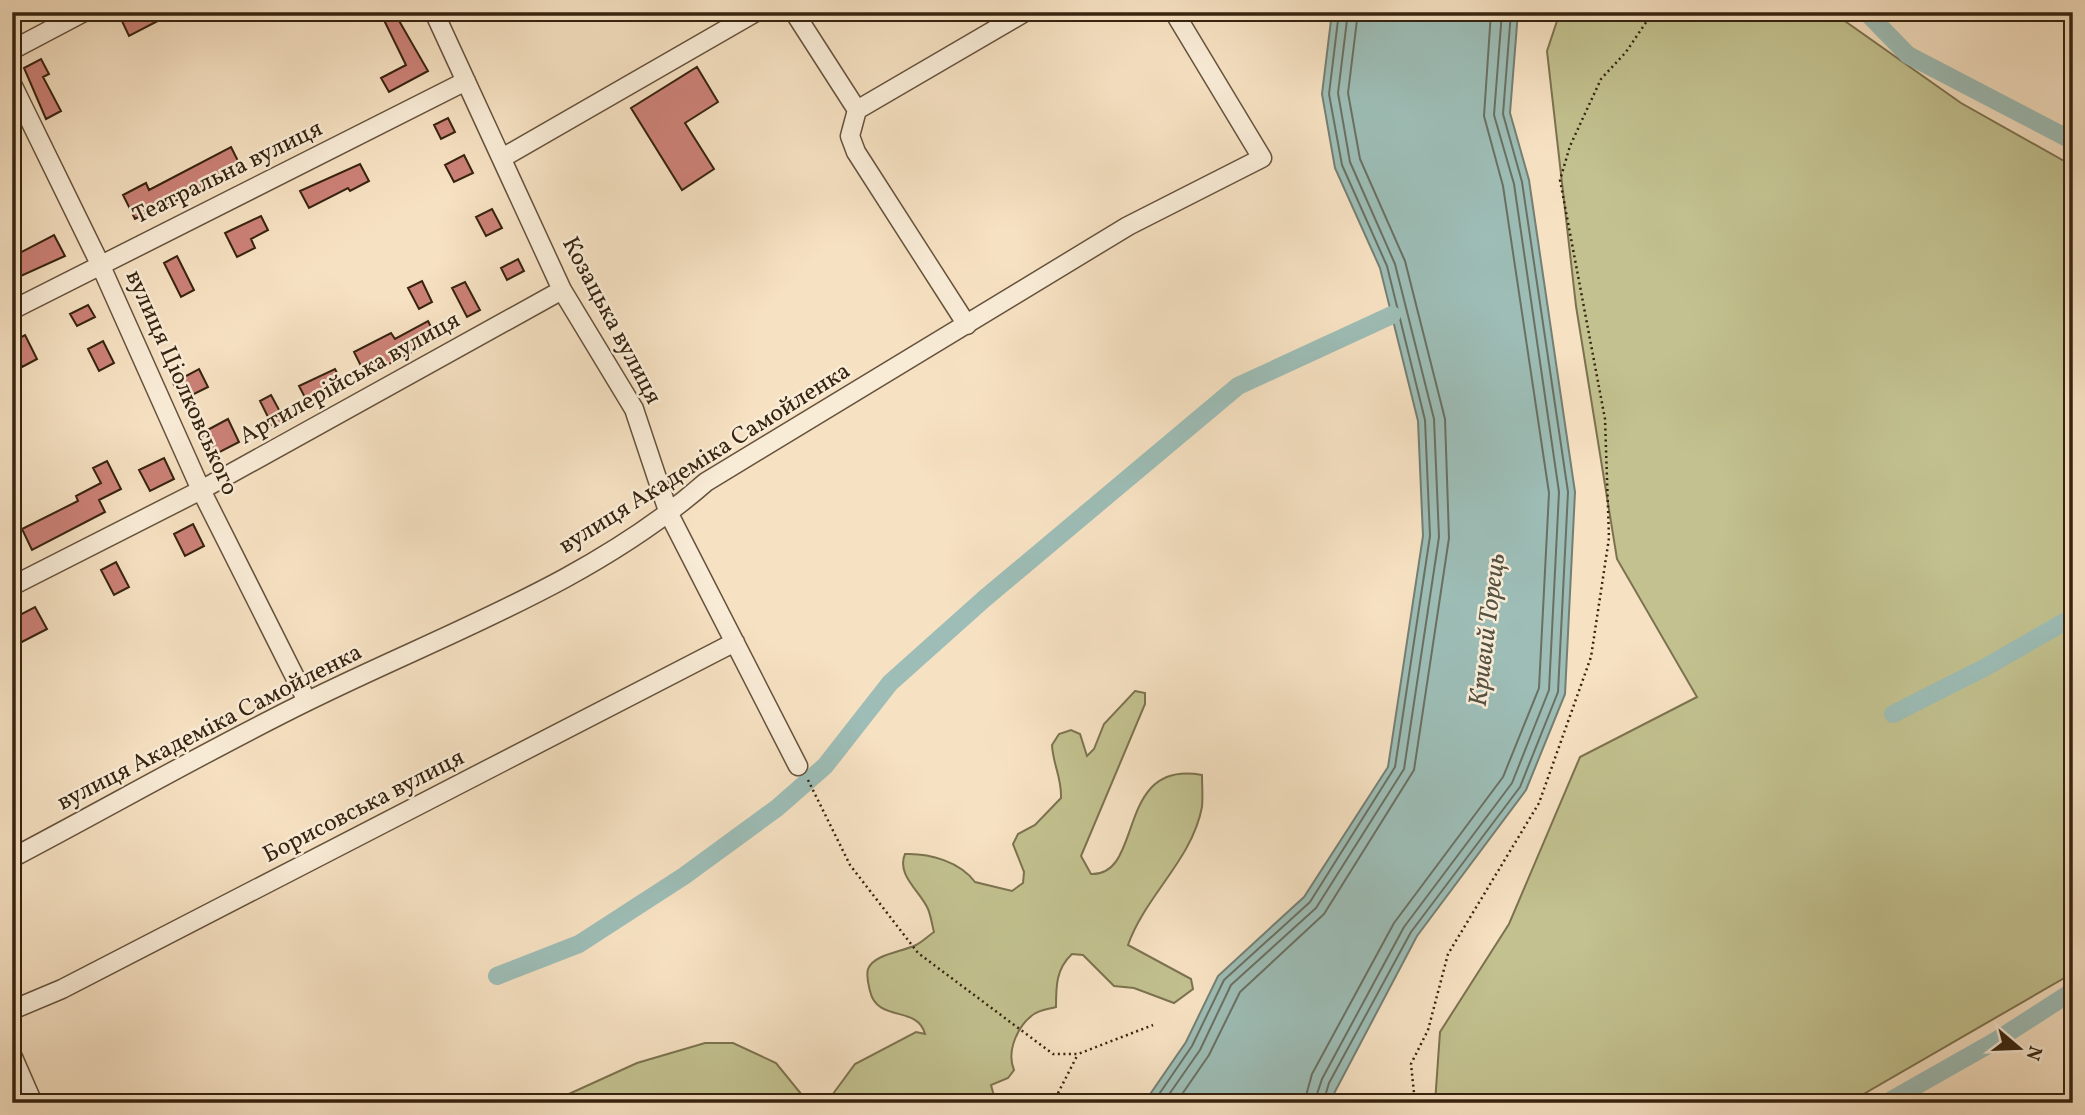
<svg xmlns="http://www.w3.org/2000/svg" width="2085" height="1115" font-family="Vollkorn,serif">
  <rect width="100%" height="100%" fill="#f6e1c2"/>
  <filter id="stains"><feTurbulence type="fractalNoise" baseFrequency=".00286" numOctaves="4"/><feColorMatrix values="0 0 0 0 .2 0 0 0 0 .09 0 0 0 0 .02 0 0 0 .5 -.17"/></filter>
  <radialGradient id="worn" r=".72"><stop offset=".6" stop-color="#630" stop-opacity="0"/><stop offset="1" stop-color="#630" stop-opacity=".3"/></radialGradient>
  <path fill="#c2c18f" stroke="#7c724f" stroke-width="2" d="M 1560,12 L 1832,12 L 1961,103 L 2073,166 L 2073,973 L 1848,1103 L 1435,1103 L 1440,1032 L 1509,924 L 1580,757 L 1697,697 L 1617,559 L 1576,306 L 1547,51 Z
    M 1135,691 L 1145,693 L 1145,704 L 1081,856 L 1091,874 C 1145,876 1114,759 1202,775 C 1202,785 1203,797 1202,807 C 1192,860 1145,896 1128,945 L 1191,979 L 1193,989 L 1174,1003 L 1134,988 L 1114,986 L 1083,955 L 1072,954 C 1056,969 1056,986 1056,1007 C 1049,1009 1040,1010 1034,1014 C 1018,1025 1006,1051 1014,1070 L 1008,1078 L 991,1085 L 996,1103 L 549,1103 L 637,1063 L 705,1043 L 733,1043 L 776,1063 L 806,1100 L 827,1102 L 855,1064 L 916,1032 L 925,1034 C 918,1005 877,1023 870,991 C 868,983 866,977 868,969 C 874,954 902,952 916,945 C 922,942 928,936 934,932 C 932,925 931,916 928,909 C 920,891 896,875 905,854 C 930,853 960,862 975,882 L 1012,891 L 1023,883 L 1024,872 L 1013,844 L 1018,834 L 1035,825 L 1061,798 C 1062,778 1053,765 1052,745 L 1059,734 L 1071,730 L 1080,734 L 1087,756 L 1094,749 L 1104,724 Z"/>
  <path fill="#9dbdb6" stroke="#747f73" stroke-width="2" d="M 1332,12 L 1518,12 L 1510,113 L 1529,180 L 1575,492 L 1565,694 L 1526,790 L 1417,936 L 1329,1103 L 1144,1103 L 1186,1042 L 1218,976 L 1304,897 L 1388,767 L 1423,536 L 1418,421 L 1380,268 L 1335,168 L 1322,94 Z"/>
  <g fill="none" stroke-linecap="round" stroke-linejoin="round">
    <path stroke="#6a7062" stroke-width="2" d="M 1153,1103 L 1192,1046 L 1224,980 L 1310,902 L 1395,767 L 1430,536 L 1425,420 L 1387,266 L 1342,165 L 1329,94 L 1339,12
      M 1163,1103 L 1200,1050 L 1231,985 L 1316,908 L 1404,769 L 1439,537 L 1434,419 L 1395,264 L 1350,162 L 1338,93 L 1348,12
      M 1176,1103 L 1209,1055 L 1240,992 L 1324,914 L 1414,770 L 1449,538 L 1445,419 L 1405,261 L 1360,159 L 1348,93 L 1358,12
      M 1304,1103 L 1312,1074 L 1394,923 L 1503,777 L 1539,688 L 1549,493 L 1503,186 L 1484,116 L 1491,12
      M 1314,1103 L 1322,1079 L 1404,927 L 1512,783 L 1549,690 L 1559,492 L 1514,184 L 1494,115 L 1502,12
      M 1323,1103 L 1329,1083 L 1411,932 L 1520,787 L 1558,692 L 1568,492 L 1522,182 L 1503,114 L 1511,12"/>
    <path stroke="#9dbdb6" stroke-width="18" d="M 1866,12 L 1908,55 L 2073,141
      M 1893,714 L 1984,668 L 2073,617
      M 497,976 L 579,944 L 684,876 L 777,808 L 825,766 L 890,683 L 984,599 L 1238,386 L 1392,315
      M 1886,1103 L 1997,1040 L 2073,991"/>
  </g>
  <path fill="#cc8177" stroke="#36230f" stroke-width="2" d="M 133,12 L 175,12 L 129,36 L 121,19 Z
    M 380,12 L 394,12 L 428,71 L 389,92 L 381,78 L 406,65 Z
    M 41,59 L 49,74 L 43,77 L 61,111 L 46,119 L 24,68 Z
    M 697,67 L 718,102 L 685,123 L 714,169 L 682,190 L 631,108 Z
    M 448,118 L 455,132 L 441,139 L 434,125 Z
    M 231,147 L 242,169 L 201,191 L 200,189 L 167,205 L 166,203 L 135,219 L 123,195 L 146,183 L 149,190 Z
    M 464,155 L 473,173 L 454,182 L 445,165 Z
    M 360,164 L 369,181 L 350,191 L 348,188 L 309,208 L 300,191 Z
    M 492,209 L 502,228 L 486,236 L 476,217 Z
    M 261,216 L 268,230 L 251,239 L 255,248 L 237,257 L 225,233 Z
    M 54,235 L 65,256 L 12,280 L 12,257 Z
    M 177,256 L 194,290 L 181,297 L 164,263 Z
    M 518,259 L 524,271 L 507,280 L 501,268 Z
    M 422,281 L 432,302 L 419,309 L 408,288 Z
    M 465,282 L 480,310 L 467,317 L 452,288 Z
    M 88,305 L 95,317 L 77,326 L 70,314 Z
    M 428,321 L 437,339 L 366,376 L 354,352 L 391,333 L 395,339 Z
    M 25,335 L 37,359 L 22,367 L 12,342 Z
    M 103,341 L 114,363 L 99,371 L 88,349 Z
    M 199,369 L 208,387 L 182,400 L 173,383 Z
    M 335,369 L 344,387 L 309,405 L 299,386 Z
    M 271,395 L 285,421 L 273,427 L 260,401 Z
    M 228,419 L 239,442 L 212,456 L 200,434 Z
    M 164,458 L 174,479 L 150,491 L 139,470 Z
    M 107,461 L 121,489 L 99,500 L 105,512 L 32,550 L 22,529 L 78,501 L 76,496 L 101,483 L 93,468 Z
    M 193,524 L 204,546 L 185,556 L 174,534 Z
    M 116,562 L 129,587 L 114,595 L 101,570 Z
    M 35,607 L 47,629 L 12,647 L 12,619 Z"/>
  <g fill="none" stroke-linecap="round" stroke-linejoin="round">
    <g stroke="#66523c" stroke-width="21">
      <path id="street" d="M 434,12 L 562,290 L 634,409 L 669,514 L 798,766
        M 794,12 L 857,110 L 850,136 L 856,152 L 967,325
        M 12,50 L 84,12
        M 12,84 L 100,264 L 201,490 L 307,701
        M 857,110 L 1025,12
        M 502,158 L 756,12
        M 12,310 L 466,81
        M 12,586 L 201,490 L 562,290
        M 12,858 C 111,806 208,750 308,701 C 443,634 591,583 706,482 L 1128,226 L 1262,158 L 1174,12
        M 12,1010 L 62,989 L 735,642
        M 12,1055 L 33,1103"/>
    </g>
    <path stroke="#36230f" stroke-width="2.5" stroke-dasharray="2 3.5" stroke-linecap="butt" d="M 808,780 L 850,865 L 918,953 L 1053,1054 L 1078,1054 L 1153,1025
      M 1053,1103 L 1078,1054
      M 1415,1103 L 1411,1064 L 1428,1030 L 1448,954 L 1539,803 L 1591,657 L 1609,538 L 1605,419 L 1560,180 L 1570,146 L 1601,79 L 1626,52 L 1653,12"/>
    <use href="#street" stroke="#f9ecd7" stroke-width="18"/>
  </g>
  <g text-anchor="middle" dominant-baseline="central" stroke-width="5" stroke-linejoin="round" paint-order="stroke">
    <g font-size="24" fill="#36230f" stroke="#f9ecd7">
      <text transform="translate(228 173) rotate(-26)">Театральна вулиця</text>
      <text transform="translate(611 321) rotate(62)">Козацька вулиця</text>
      <text transform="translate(350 379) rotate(-29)">Артилерійська вулиця</text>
      <text transform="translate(181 383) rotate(66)">вулиця Ціолковського</text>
      <text transform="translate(705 459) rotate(-32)">вулиця Академіка Самойленка</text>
      <text transform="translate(210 728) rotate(-27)">вулиця Академіка Самойленка</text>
      <text transform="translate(364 807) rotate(-27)">Борисовська вулиця</text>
    </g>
    <g font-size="26" font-style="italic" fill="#555141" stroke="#f9ecd7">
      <text transform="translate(1488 630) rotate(-83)">Кривий Торець</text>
    </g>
  </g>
  <rect width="2085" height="1115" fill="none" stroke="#f6e1c2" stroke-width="42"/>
  <rect x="14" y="14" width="2057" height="1087" fill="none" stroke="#36230f" stroke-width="3.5"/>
  <rect x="21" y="21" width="2043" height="1073" fill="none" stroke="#36230f" stroke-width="2"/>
  <g transform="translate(2019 1048) rotate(109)" stroke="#f9ecd7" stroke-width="5" paint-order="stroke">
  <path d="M0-5L12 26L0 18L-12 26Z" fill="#36230f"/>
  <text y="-10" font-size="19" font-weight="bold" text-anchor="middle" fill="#36230f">N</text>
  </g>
  <rect width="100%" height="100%" filter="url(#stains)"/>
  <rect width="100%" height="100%" fill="url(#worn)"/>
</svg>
